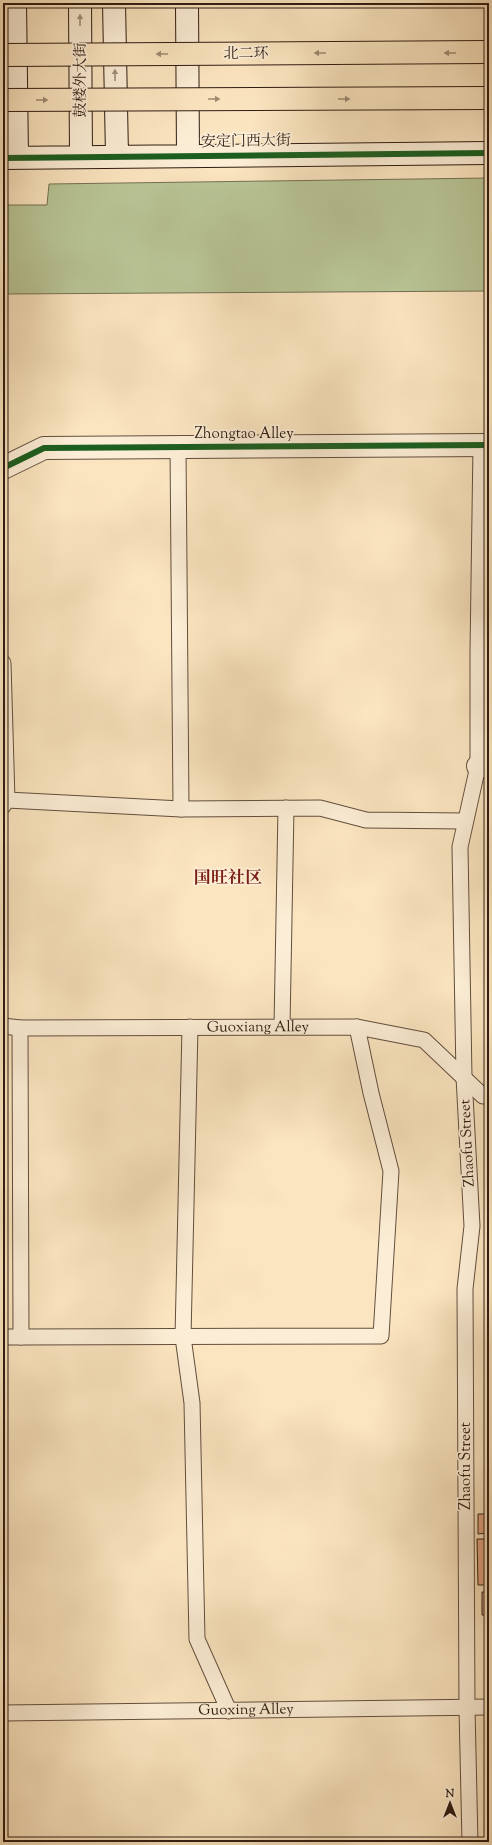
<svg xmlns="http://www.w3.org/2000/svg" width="492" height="1845" font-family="'Sorts Mill Goudy','Noto Serif SC',serif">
  <rect width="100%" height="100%" fill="#fbe5c0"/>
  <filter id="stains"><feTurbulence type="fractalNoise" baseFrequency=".005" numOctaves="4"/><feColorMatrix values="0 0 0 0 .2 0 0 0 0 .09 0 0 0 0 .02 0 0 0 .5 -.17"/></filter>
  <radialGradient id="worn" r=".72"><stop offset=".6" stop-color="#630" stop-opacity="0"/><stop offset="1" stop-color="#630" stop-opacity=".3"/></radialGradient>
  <path fill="#b9c697" stroke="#747154" d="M 489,178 L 489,291 L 3,294 L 3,205 L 47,205 L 49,184 Z"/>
  <path fill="#e2a480" stroke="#2f1c12" d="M 478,1514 L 489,1514 L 489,1533 L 478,1534 Z
    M 477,1539 L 489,1539 L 489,1585 L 478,1585 Z
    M 482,1592 L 489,1592 L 489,1615 L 482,1615 Z"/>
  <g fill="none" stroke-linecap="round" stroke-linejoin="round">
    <g stroke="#624e3e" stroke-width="17">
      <g id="lane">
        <path d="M 178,447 L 181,809"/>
        <path d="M 3,663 L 7,800 L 3,806"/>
        <path d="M 7,800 L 181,809 L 320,808 L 366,820 L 465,821"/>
        <path id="s1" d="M 3,1026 L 20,1028 L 357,1027 L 424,1040 L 483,1096 L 489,1096"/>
        <path d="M 190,1027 L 183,1337 L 192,1403 L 197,1639 L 229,1711"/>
        <path d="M 282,1027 L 286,808"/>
        <path d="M 3,1337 L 21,1337 L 20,1028"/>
        <path d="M 21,1337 L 381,1336 L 391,1171 L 371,1093 L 357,1027"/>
        <path id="s2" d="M 3,1713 L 489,1707"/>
        <path d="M 470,1842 L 467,1708 L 465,1289 L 472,1226 L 464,1077 L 460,847 L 478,766 L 478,651 L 481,445"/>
      </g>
    </g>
    <g stroke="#624e3e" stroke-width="24">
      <path id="street" d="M 3,468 L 44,448 L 489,445
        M 478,766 L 489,766"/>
    </g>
    <g stroke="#2f1c12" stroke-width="24">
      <path id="secondary" d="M 15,3 L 17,158
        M 80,3 L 81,157
        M 114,3 L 117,156
        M 187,3 L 188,156
        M 3,158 L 489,153"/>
    </g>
    <use href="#lane" stroke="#fceed6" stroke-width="15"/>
    <use href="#street" stroke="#fceed6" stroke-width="22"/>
    <use href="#secondary" stroke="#fceed6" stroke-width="22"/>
    <g stroke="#2f1c12" stroke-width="24" stroke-linecap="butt">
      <path id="highway-bridge" d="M 3,55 L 489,52
        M 3,100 L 489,98"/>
    </g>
    <use href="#highway-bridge" stroke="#fbe5c0" stroke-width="22"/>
    <g stroke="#fceed6" stroke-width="8">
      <path id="cycleway" d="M 3,158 L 489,153
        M 3,468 L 44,448 L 489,445"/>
    </g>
    <use href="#cycleway" stroke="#1b5e20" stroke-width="6"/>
  </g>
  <defs><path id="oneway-solid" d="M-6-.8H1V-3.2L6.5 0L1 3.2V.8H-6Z"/></defs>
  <g fill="#a0907e">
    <use href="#oneway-solid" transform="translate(80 20) rotate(-90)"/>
    <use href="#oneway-solid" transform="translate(115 75) rotate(-91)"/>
  </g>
  <g fill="#9f8b72">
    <use href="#oneway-solid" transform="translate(320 53) rotate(180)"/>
    <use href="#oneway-solid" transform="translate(450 53) rotate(180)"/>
    <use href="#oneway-solid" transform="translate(162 54) rotate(180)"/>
    <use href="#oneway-solid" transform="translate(214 99)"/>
    <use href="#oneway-solid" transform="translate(344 99)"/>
    <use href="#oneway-solid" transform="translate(42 100)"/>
  </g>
  <g text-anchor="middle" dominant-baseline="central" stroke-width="3.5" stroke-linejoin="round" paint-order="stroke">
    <g font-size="15" fill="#2f1c12" stroke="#fceed6">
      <text x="246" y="54">北二环</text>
      <text transform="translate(81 80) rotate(-90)">鼓楼外大街</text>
      <text transform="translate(246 142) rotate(-1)">安定门西大街</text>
      <text x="244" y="434">Zhongtao Alley</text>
      <text stroke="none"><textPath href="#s1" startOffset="255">Guoxiang Alley</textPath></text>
      <text transform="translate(468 1143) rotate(-93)">Zhaofu Street</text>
      <text transform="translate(466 1466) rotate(-90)">Zhaofu Street</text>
      <text stroke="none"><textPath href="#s2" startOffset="243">Guoxing Alley</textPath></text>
    </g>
    <g font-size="17" font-weight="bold" fill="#7a1f14" stroke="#fceed6">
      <text x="228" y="879">国旺社区</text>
    </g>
  </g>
  <rect width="492" height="1845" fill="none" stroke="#fbe5c0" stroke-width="16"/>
  <rect x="4" y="4" width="484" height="1837" fill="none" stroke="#2f1c12" stroke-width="2"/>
  <rect x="8" y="8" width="476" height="1829" fill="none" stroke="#2f1c12"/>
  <g transform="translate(450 1803)" stroke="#fceed6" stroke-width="3" paint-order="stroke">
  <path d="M0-3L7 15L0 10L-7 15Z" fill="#2f1c12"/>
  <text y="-6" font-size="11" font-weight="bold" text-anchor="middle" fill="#2f1c12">N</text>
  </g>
  <rect width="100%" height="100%" filter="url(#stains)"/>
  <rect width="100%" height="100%" fill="url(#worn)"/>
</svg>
